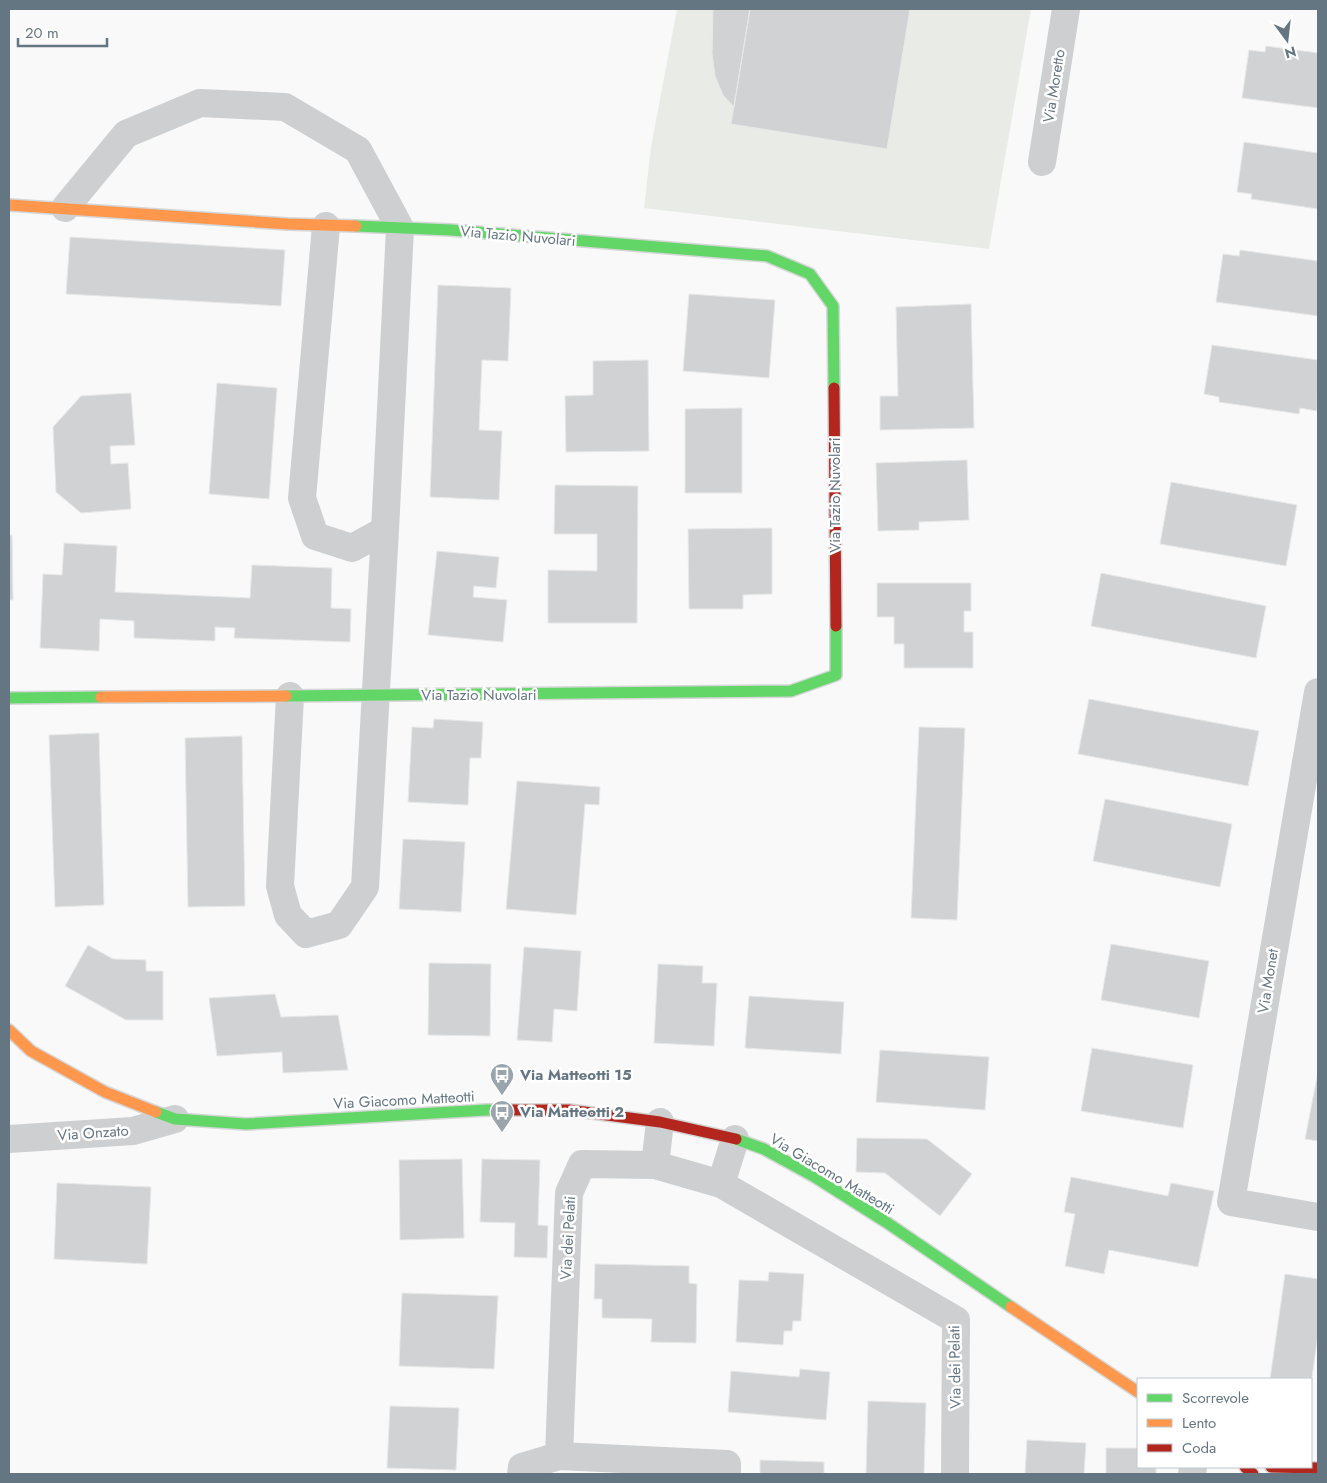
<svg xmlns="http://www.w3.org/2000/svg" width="1327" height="1483" font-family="Jost,sans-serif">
  <rect width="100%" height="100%" fill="#f9f9f9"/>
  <path fill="#e8ebe6" d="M 677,9 L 1031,9 L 989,249 L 644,208 L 651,147 Z"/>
  <path fill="#d0d2d3" stroke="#e8e8e8" d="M 713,9 L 750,9 L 734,107 L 723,95 L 715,76 L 712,53 Z
    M 750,9 L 910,9 L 887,149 L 731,124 Z
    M 1266,46 L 1318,53 L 1318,108 L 1242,98 L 1249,50 L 1265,52 Z
    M 1244,142 L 1318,153 L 1318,209 L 1251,199 L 1252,194 L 1237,192 Z
    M 70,237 L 285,250 L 281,306 L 66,294 Z
    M 1240,250 L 1318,261 L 1318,316 L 1216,302 L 1223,254 L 1239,256 Z
    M 438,285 L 511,288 L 508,361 L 482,360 L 479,430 L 502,431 L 499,500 L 430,497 Z
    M 689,294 L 775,300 L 769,378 L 683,371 Z
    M 971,304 L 974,428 L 880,430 L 880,396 L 898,396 L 896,307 Z
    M 1212,345 L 1318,360 L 1317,411 L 1300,408 L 1299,414 L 1219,402 L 1219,397 L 1204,394 Z
    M 648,360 L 649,451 L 566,452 L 565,396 L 593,395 L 593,361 Z
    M 217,383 L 277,388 L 269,499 L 209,494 Z
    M 131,393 L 135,445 L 110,446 L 111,464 L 128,463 L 131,509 L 81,513 L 56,492 L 53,427 L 81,396 Z
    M 742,408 L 742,493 L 685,493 L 685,409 Z
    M 967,460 L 969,520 L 919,522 L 919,530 L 878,531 L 876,463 Z
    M 1171,482 L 1297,505 L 1286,566 L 1160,544 Z
    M 555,485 L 638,486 L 637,623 L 548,623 L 548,570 L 597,571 L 597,534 L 554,534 Z
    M 772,528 L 772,594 L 743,595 L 743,609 L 689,609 L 688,529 Z
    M 9,535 L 12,535 L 13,600 L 9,600 Z
    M 64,543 L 117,546 L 115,592 L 250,598 L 252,565 L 332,568 L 331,608 L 351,609 L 350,642 L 234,638 L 235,628 L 215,627 L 215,641 L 134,638 L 134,621 L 100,619 L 99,651 L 40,648 L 43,574 L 62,575 Z
    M 437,551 L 499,557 L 496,588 L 474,586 L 473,597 L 507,600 L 503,642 L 428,635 Z
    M 1101,573 L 1266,606 L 1256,658 L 1091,626 Z
    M 877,583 L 971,583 L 971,611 L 964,611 L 964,632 L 973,632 L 973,668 L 904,668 L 904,644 L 894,644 L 894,617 L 877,617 Z
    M 1089,699 L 1259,731 L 1248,786 L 1078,754 Z
    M 434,719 L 483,722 L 481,758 L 470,758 L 468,805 L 408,802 L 412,727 L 433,728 Z
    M 919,727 L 965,728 L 957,920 L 911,918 Z
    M 99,733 L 104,905 L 55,907 L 49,735 Z
    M 242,736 L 245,906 L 188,907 L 185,738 Z
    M 517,781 L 600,787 L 599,805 L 585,804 L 576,915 L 506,909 Z
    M 1105,799 L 1232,824 L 1220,887 L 1093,861 Z
    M 403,839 L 465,842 L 461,912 L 399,909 Z
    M 1111,944 L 1209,961 L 1199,1018 L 1101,1000 Z
    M 88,945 L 113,959 L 146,960 L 146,971 L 163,971 L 163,1020 L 126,1020 L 65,986 Z
    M 524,947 L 581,951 L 577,1011 L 554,1009 L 552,1042 L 517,1040 Z
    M 429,963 L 491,964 L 490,1036 L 428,1035 Z
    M 658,964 L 703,966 L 702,983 L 717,983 L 714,1046 L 654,1043 Z
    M 275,994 L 281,1017 L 338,1015 L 348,1070 L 283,1073 L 282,1052 L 217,1056 L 209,998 Z
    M 749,996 L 844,1002 L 841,1054 L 745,1048 Z
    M 1092,1048 L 1193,1065 L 1183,1128 L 1081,1111 Z
    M 880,1050 L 989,1057 L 985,1110 L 876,1102 Z
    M 1318,1072 L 1318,1141 L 1305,1139 Z
    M 857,1138 L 927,1139 L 972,1174 L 940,1216 L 885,1173 L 856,1172 Z
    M 462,1159 L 464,1238 L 400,1240 L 399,1160 Z
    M 482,1159 L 540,1160 L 538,1225 L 548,1226 L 547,1258 L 514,1257 L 515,1223 L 480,1222 Z
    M 1071,1177 L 1168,1196 L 1171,1183 L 1214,1191 L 1198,1267 L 1109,1250 L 1104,1274 L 1065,1266 L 1075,1214 L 1064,1212 Z
    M 57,1183 L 151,1187 L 147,1264 L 54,1259 Z
    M 595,1264 L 689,1266 L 689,1283 L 697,1284 L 696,1343 L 651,1342 L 652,1319 L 602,1318 L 602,1299 L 594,1299 Z
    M 769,1272 L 804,1274 L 801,1321 L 793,1321 L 792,1331 L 784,1331 L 783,1345 L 736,1342 L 739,1280 L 768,1281 Z
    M 1285,1274 L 1318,1279 L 1318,1334 L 1311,1385 L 1311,1379 L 1270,1379 Z
    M 402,1293 L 498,1296 L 494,1369 L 399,1366 Z
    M 800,1369 L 830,1372 L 826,1420 L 728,1412 L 731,1371 L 799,1377 Z
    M 868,1401 L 926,1403 L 924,1474 L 866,1474 Z
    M 390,1406 L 459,1408 L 456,1470 L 387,1468 Z
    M 1027,1440 L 1086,1443 L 1084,1474 L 1025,1474 Z
    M 1106,1448 L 1138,1448 L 1138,1467 L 1156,1467 L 1156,1474 L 1106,1474 Z
    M 760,1460 L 824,1462 L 824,1474 L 760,1474 Z"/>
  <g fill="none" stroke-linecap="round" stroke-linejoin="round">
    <g stroke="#d5d6d7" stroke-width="14">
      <path id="fast" d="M 356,226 L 451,230 L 767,256 L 810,274 L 833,306 L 834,388
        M 286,696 L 791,691 L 836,675 L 836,626
        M 9,698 L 101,697
        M 156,1112 L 175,1119 L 246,1124 L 486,1110 L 510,1110
        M 736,1139 L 764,1149 L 815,1177 L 886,1222 L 1011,1307"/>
    </g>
    <g stroke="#d5d6d7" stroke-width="14">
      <path id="slow" d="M 9,205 L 288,224 L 356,226
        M 101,697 L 286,696
        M 9,1030 L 31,1051 L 105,1092 L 156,1112
        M 1011,1307 L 1138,1392"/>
    </g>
    <g stroke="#d5d6d7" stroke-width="14">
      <path id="jam" d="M 834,388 L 836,626
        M 510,1110 L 569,1110 L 660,1122 L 736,1139
        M 1245,1467 L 1253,1474
        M 1271,1467 L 1318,1468"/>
    </g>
    <path stroke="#cecfd0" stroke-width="28" d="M 1042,162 L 1066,9
      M 65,208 L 126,134 L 200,103 L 285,107 L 358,150 L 400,228 L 385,530 L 352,548 L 315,536 L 302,498 L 326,226
      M 1318,692 L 1231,1202 L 1318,1217
      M 290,696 L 280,886 L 288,915 L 306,934 L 339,925 L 365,887 L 385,530
      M 9,1139 L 133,1131 L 175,1119
      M 655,1165 L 660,1122
      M 721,1184 L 735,1139
      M 521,1474 L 522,1467 L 559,1456
      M 727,1474 L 727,1464 L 559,1456 L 569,1193 L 582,1164 L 655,1165 L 721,1184 L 956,1320 L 955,1474
      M 1192,1474 L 1193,1467"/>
    <use href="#fast" stroke="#63d668" stroke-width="11"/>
    <use href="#slow" stroke="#ff974d" stroke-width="11"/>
    <use href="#jam" stroke="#b3261e" stroke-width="11"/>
  </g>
  <defs>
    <g id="bus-pin" transform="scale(1.25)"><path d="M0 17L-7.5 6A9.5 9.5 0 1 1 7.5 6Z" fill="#99a4ac" stroke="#fff"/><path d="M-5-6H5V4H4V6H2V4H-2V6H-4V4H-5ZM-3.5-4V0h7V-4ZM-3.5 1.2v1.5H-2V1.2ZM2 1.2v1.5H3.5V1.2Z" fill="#fff"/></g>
  </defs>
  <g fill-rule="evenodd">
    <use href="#bus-pin" x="502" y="1075"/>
    <use href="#bus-pin" x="502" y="1112"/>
  </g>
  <g text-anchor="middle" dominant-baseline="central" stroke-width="5" stroke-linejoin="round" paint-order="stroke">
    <g font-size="15" fill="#657683" stroke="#fff">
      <text transform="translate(1054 86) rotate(-81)">Via Moretto</text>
      <text transform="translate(518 236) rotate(5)">Via Tazio Nuvolari</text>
      <text transform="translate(835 495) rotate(-90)">Via Tazio Nuvolari</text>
      <text x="479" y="695">Via Tazio Nuvolari</text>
      <text transform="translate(1268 981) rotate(-81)">Via Monet</text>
      <text transform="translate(404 1100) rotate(-3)">Via Giacomo Matteotti</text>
      <text transform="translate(93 1133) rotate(-4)">Via Onzato</text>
      <text transform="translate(832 1174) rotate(31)">Via Giacomo Matteotti</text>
      <text transform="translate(568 1238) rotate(-87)">Via dei Pelati</text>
      <text transform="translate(955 1367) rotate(-91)">Via dei Pelati</text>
    </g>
    <g font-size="15" font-weight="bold" fill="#657683" stroke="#fff" text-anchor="start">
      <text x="520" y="1075">Via Matteotti 15</text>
      <text x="520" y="1112">Via Matteotti 2</text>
    </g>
  </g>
  <rect width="1327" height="1483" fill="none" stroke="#657683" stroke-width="20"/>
  <rect x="1137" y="1378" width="175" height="90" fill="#ffffff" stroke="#c1c8cd"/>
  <rect x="1147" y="1394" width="25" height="8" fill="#63d668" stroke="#c1c8cd"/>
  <text x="1182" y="1403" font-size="15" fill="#657683">Scorrevole</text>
  <rect x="1147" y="1419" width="25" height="8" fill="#ff974d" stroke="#c1c8cd"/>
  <text x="1182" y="1428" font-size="15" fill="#657683">Lento</text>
  <rect x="1147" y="1444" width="25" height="8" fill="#b3261e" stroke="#c1c8cd"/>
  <text x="1182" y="1453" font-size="15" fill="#657683">Coda</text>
  <g transform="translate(1287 40) rotate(165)" stroke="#ffffff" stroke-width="4" paint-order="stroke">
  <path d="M0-4L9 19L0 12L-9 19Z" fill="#657683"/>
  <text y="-8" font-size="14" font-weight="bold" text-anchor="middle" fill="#657683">N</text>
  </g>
  <path d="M18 38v8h89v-8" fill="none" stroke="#657683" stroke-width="2.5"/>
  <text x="25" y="38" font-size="15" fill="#657683" stroke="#ffffff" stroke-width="4" paint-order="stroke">20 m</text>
</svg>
